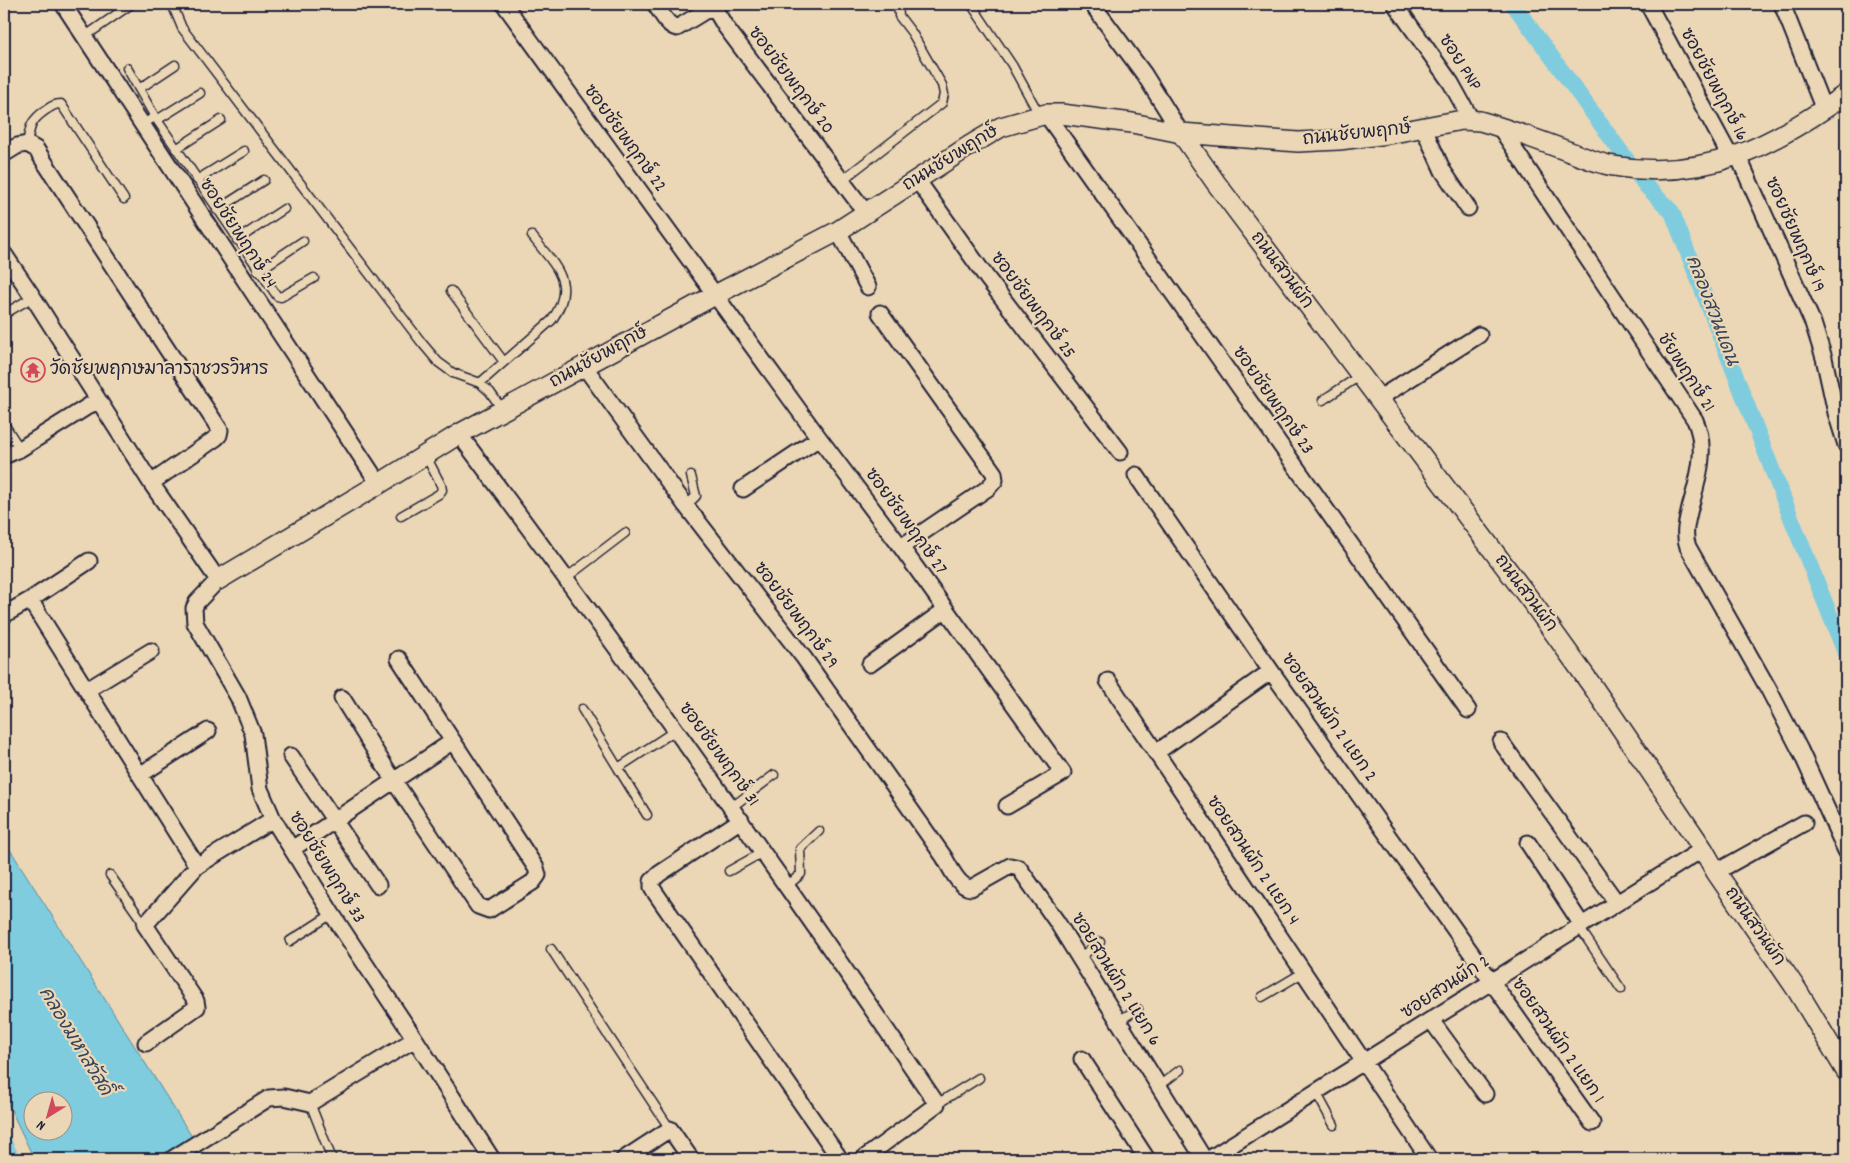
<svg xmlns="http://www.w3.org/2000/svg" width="1850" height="1163" font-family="Dekko,'Playpen Sans Thai',sans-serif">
  <rect width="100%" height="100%" fill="#ebd7b5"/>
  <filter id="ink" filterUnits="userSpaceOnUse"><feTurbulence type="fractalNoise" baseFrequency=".02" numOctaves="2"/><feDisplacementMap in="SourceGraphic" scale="10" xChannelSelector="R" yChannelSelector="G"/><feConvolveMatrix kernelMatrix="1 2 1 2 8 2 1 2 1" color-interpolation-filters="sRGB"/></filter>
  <g filter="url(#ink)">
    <path fill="#7fccdf" stroke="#5a889d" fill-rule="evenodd" d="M 4,840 L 206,1159 L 34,1159 L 4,1095 ZM 32,1100 L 62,1100 L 62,1130 L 32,1130 Z"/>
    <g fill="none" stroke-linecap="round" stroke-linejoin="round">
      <path stroke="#7fccdf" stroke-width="16" d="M 1513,4 L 1646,186 L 1672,212 L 1784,500 L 1846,655
        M 4,1143 L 12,1159"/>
      <g stroke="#22223b" stroke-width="11">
        <path id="service" d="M 172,4 L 182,28 L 422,343 L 438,362 L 453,373 L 480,383 L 490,392 L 502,409
          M 971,4 L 1012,65 L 1040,116
          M 84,37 L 130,5
          M 127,68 L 155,117
          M 139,89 L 175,65
          M 157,120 L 200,93
          M 142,124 L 155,117 L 277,296 L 281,297 L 314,278
          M 27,144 C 30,126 31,120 46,110 C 52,106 55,104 61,104 L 124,199
          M 176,149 L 221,120
          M 197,180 L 244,151
          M 841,181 L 942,103 L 944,94 L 942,85 L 912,33 L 899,16 L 898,4
          M 217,210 L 264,180
          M 237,240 L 284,209
          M 258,271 L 303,241
          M 451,291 L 504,362
          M 4,314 L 33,297
          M 480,383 L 552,320 C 578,283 554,265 532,236
          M 1323,400 L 1361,375
          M 4,424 L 20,449
          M 686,506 L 696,496 L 691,476
          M 401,516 L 439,494 L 442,490 L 441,485 L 426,456
          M 566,578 L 625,533
          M 1844,607 L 1846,606
          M 582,709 L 618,768 L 676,730
          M 618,768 L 647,815
          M 732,807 L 774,775
          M 729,871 L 763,852
          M 110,875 L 145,925
          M 787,886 L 801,874 L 800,849 L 819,831
          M 1579,927 L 1621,989
          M 290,941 L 332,914
          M 551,949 L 670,1129
          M 1079,958 L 1100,942
          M 1262,997 L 1304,972
          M 1118,1021 L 1138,1009
          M 1159,1086 L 1180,1070
          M 1316,1092 L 1334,1125
          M 310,1103 L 332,1159
          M 937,1104 L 979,1078"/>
      </g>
      <g stroke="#22223b" stroke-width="19">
        <path id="minor" d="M 63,4 L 379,484
          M 504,4 L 819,438 L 901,547 L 1063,773 L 1007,806
          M 655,4 C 661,12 667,26 677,28 L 713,6 L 725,26 L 866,213
          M 1092,4 L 1144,74 L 1181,133
          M 1395,4 L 1451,83 L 1472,121
          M 1648,4 L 1731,158
          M 1782,4 L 1824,110
          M 1046,114 L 1468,710
          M 1499,126 L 1695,420 C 1708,449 1698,479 1690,508 C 1687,522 1683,533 1688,547 L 1769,690 L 1800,750 L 1846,851
          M 1423,127 L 1443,171 L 1468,208
          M 4,154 L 17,146 L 27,144 L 36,149 L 220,430 L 219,435 L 216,438 L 151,483
          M 1738,156 L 1813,323 L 1824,358 L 1836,413 L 1846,445
          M 918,181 L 987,278 L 1120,452
          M 838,231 L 868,287
          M 4,254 L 33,297 L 151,483 L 218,580 L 197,602 L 194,608 L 195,623 L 238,697 L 253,734 L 260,789 L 273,819 L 332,914 L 415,1039 L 492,1159
          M 880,313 L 994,473 L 995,480 L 988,488 L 901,547
          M 584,366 L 686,506 L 804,658 L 944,857 C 950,867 958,887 971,888 L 1010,866 L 1019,868 L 1057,922 L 1204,1159
          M 1378,399 L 1479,335
          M 459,434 C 623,654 783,877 937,1104 L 863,1159
          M 4,456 L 20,449 L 98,400
          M 1136,475 L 1271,671 L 1592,1123
          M 743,489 L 819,438
          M 89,561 L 30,600 L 197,866
          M 4,615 L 30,600
          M 870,664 L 945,610
          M 1108,681 L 1429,1159
          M 87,690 L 151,651
          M 342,698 L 394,781 L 478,906 L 489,910 L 533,882 L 538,875 L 536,868 L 399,659
          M 1501,742 L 1617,903
          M 1157,752 L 1271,671
          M 291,756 L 378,885
          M 140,775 L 208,731
          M 741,820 L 659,874 L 652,881 L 652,888 L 840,1159
          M 1528,843 L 1582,925
          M 292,849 L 453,741
          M 1716,872 L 1804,823
          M 1431,1020 L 1485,1094
          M 146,1043 L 197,1007 L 196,1001 L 145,925 L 197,866 L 273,819
          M 1082,1059 L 1147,1159
          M 172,1159 L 269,1098 L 284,1097 L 310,1103 L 415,1039
          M 624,1159 L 670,1129 L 691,1159
          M 1209,1159 L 1703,849"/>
      </g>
      <g stroke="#22223b" stroke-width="22">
        <path id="tertiary" d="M 1181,133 L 1216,183 L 1534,605 L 1593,687 L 1703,849 L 1716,872 L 1797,990 L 1846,1071
          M 218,580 L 379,484 L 459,434 L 715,295 L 838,231 L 969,146 L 1001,127 L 1046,114 L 1061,114 L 1132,123 L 1181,133 L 1298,142 L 1339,140 L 1388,134 L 1462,120 L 1480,121 C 1511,130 1541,141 1570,152 C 1584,157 1599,164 1614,166 C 1705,182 1774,145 1846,94"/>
      </g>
      <path stroke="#22223b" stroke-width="3" stroke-dasharray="5 4" stroke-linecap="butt" d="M 4,1153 L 11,1159"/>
      <use href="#service" stroke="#ebd7b5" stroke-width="8"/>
      <use href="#minor" stroke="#ebd7b5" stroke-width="15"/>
      <use href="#tertiary" stroke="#ebd7b5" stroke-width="19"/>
    </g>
  </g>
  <defs>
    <g id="temple-ring" transform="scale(1.25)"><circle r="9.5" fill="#ebd7b5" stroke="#d1495b" stroke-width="1.5"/><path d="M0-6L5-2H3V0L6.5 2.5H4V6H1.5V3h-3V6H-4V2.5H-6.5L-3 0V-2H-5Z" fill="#d1495b"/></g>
  </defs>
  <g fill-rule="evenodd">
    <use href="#temple-ring" x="33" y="370"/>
  </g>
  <g text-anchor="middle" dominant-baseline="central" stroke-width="4.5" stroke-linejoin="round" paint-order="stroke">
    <g font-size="18" fill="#22223b" stroke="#ebd7b5">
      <text transform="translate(1459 63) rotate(57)">ซอย PNP</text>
      <text transform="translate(790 81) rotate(53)">ซอยชัยพฤกษ์ 20</text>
      <text transform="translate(1713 85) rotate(62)">ซอยชัยพฤกษ์ 16</text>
      <text transform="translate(1357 135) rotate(-6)">ถนนชัยพฤกษ์</text>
      <text transform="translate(624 139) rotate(54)">ซอยชัยพฤกษ์ 22</text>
      <text transform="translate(951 159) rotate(-32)">ถนนชัยพฤกษ์</text>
      <text transform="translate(237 234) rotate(57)">ซอยชัยพฤกษ์ 24</text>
      <text transform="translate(1794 235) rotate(66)">ซอยชัยพฤกษ์ 19</text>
      <text transform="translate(1281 271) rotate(53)">ถนนสวนผัก</text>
      <text transform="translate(1032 306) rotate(53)">ซอยชัยพฤกษ์ 25</text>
      <text transform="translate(599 358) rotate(-29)">ถนนชัยพฤกษ์</text>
      <text transform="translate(1685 373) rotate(57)">ชัยพฤกษ์ 21</text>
      <text transform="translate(1272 401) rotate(55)">ซอยชัยพฤกษ์ 23</text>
      <text transform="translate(905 522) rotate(54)">ซอยชัยพฤกษ์ 27</text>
      <text transform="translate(1525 594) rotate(53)">ถนนสวนผัก</text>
      <text transform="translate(795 616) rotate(53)">ซอยชัยพฤกษ์ 29</text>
      <text transform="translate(1328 718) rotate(55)">ซอยสวนผัก 2 แยก 2</text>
      <text transform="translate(718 755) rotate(54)">ซอยชัยพฤกษ์ 31</text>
      <text transform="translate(1252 861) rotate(56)">ซอยสวนผัก 2 แยก 4</text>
      <text transform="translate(326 868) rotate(58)">ซอยชัยพฤกษ์ 33</text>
      <text transform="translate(1754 927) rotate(55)">ถนนสวนผัก</text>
      <text transform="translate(1115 980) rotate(58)">ซอยสวนผัก 2 แยก 6</text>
      <text transform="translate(1446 988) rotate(-33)">ซอยสวนผัก 2</text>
      <text transform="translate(1557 1041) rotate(55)">ซอยสวนผัก 2 แยก 1</text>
    </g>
    <g font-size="18" fill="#22223b" stroke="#ebd7b5" text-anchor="start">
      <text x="50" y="370">วัดชัยพฤกษมาลาราชวรวิหาร</text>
    </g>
    <g font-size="19" font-style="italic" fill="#35445c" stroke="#ebd7b5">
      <text transform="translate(1711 311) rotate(69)">คลองสวนแดน</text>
      <text transform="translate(74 1042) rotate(59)">คลองมหาสวัสดิ์</text>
    </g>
  </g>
  <rect width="1850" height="1163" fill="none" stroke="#ebd7b5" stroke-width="20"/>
  <rect x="10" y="10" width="1830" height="1143" fill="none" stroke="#22223b" stroke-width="2" filter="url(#ink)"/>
  <g transform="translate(48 1116) rotate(217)"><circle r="24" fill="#ebd7b5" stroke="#9b8f84"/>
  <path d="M0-4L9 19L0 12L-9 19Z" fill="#d1495b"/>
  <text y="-8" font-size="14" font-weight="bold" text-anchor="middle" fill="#22223b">N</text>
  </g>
</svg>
